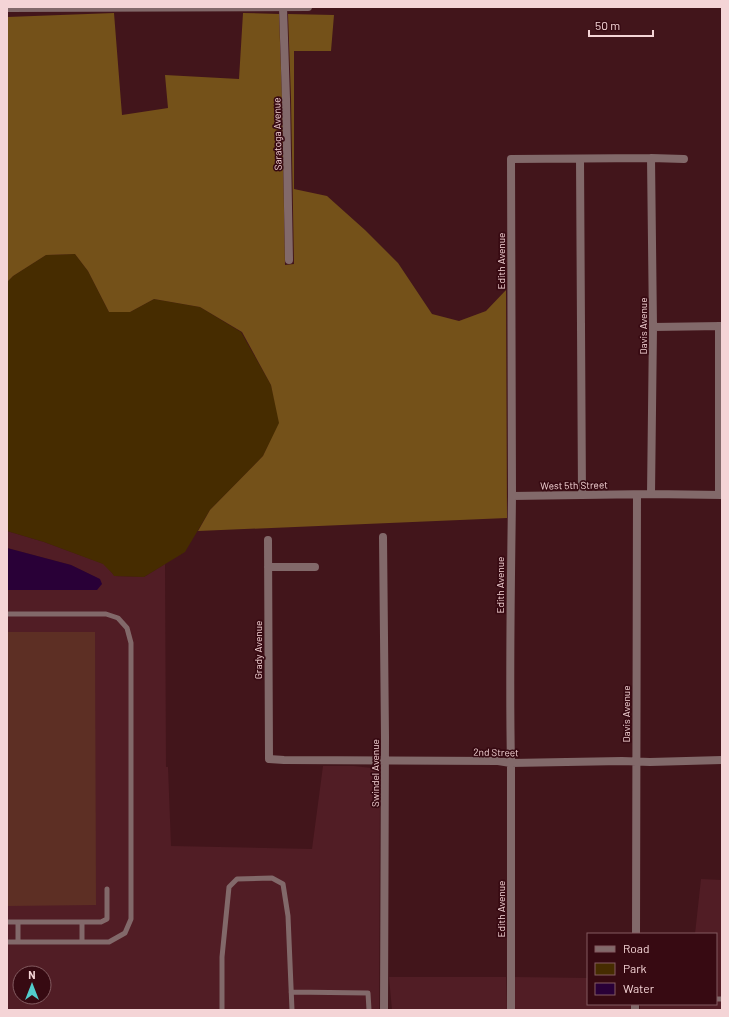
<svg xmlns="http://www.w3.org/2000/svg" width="729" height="1017" font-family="Barlow,sans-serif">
  <rect width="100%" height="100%" fill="#42151b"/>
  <path fill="#511d25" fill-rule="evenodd" d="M 7,531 L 44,542 L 104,564 L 112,573 L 115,576 L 144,577 L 165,564 L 166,767 L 168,767 L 171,846 L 312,849 L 323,766 L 354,766 L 380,769 L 379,1010 L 7,1010 L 7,590 L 97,590 L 99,579 L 71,565 L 7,548 ZM 20,973 L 44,973 L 44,997 L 20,997 Z
    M 701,879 L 722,880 L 722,1010 L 640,1010 L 640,1004 L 716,1004 L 716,934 L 695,934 Z
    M 389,977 L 506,977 L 507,1010 L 392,1010 Z
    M 515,977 L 588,978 L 588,1004 L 631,1004 L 631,1010 L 515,1010 Z"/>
  <path fill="#462c00" d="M 75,254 L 88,271 L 109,312 L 130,312 L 154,299 L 200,307 L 241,332 L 271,385 L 280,423 L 263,456 L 210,510 L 185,552 L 144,577 L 114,576 L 112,573 L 103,564 L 44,542 L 7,531 L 7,282 L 13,276 L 46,255 Z"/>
  <path fill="#745119" d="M 114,13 L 122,115 L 168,108 L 165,75 L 239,79 L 243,13 L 279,14 L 282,99 L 285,265 L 294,264 L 291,98 L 288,14 L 334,15 L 331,51 L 294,51 L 294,189 L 327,196 L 365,230 L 398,263 L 432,314 L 459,321 L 486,311 L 506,290 L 507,518 L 198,531 L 210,510 L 263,456 L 279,423 L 271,385 L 242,332 L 200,307 L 154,299 L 130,312 L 109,312 L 88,271 L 75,254 L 46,255 L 13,276 L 7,282 L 7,17 Z"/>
  <path fill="#290037" d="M 7,548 L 71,565 L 100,579 L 102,584 L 97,590 L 7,590 Z"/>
  <path fill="#5d2f24" d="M 7,632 L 95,632 L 96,905 L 7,906 Z"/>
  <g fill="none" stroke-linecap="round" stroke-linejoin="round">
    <path stroke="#82696a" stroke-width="5" d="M 7,614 L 106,614 L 118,618 L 127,628 L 131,643 L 131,919 L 125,933 L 109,942 L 7,942
      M 7,922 L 101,922 L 107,919 L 107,889
      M 18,922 L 18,942
      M 82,922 L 82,942
      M 291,992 L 368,993 L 369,1010
      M 716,999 L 722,999
      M 222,1010 L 222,957 L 229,887 L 237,879 L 272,878 L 283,884 L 288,916 L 292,1010"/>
    <path stroke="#82696a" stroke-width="8" d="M 283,7 L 286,99 L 289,260
      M 651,158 L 653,327 L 651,494
      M 580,159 L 582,495
      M 719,326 L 719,495
      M 653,327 L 722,326
      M 512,496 L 651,494 L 722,495
      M 383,537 L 385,737 L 384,1010
      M 268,540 L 269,759 L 284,760 L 498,761 L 511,763 L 622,761 L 650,762 L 722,760
      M 268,567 L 315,567
      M 636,934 L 637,495
      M 511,1010 L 511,763 C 509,674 511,585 512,496 C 512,384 511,272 511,159 L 651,158 L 684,159
      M 635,1010 L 635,1004"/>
    <path stroke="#82696a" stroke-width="8" d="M 7,8 L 308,7"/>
  </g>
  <g text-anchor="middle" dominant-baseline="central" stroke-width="3.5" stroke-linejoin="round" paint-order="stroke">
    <g font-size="10" fill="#f4d4d6" stroke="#370a12">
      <text transform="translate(277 134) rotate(-91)">Saratoga Avenue</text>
      <text transform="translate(501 261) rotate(-90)">Edith Avenue</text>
      <text transform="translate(643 326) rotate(-90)">Davis Avenue</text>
      <text transform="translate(574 485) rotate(-1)">West 5th Street</text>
      <text transform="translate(500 585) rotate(-90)">Edith Avenue</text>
      <text transform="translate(258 650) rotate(-90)">Grady Avenue</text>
      <text transform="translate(626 714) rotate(-90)">Davis Avenue</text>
      <text transform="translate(496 752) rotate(1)">2nd Street</text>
      <text transform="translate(375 773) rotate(-90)">Swindel Avenue</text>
      <text transform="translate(501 909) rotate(-90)">Edith Avenue</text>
    </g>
  </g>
  <rect width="729" height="1017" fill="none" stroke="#f4d4d6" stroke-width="16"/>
  <rect x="587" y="933" width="130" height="72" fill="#370a12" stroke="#835b60"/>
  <rect x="595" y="946" width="20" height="6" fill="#82696a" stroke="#835b60"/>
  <text x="623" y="953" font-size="12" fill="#f4d4d6">Road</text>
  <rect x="595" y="963" width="20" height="12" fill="#462c00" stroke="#835b60"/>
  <text x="623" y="973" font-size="12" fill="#f4d4d6">Park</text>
  <rect x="595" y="983" width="20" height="12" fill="#290037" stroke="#835b60"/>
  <text x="623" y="993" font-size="12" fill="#f4d4d6">Water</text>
  <g transform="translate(32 985)"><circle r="19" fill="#370a12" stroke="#835b60"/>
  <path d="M0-3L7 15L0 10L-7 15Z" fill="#52cdcd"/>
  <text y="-6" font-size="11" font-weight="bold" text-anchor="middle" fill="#f4d4d6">N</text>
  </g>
  <path d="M589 30v6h64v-6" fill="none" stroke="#f4d4d6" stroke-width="2"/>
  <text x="595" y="30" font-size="12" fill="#f4d4d6" stroke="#370a12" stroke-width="3" paint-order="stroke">50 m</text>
</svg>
